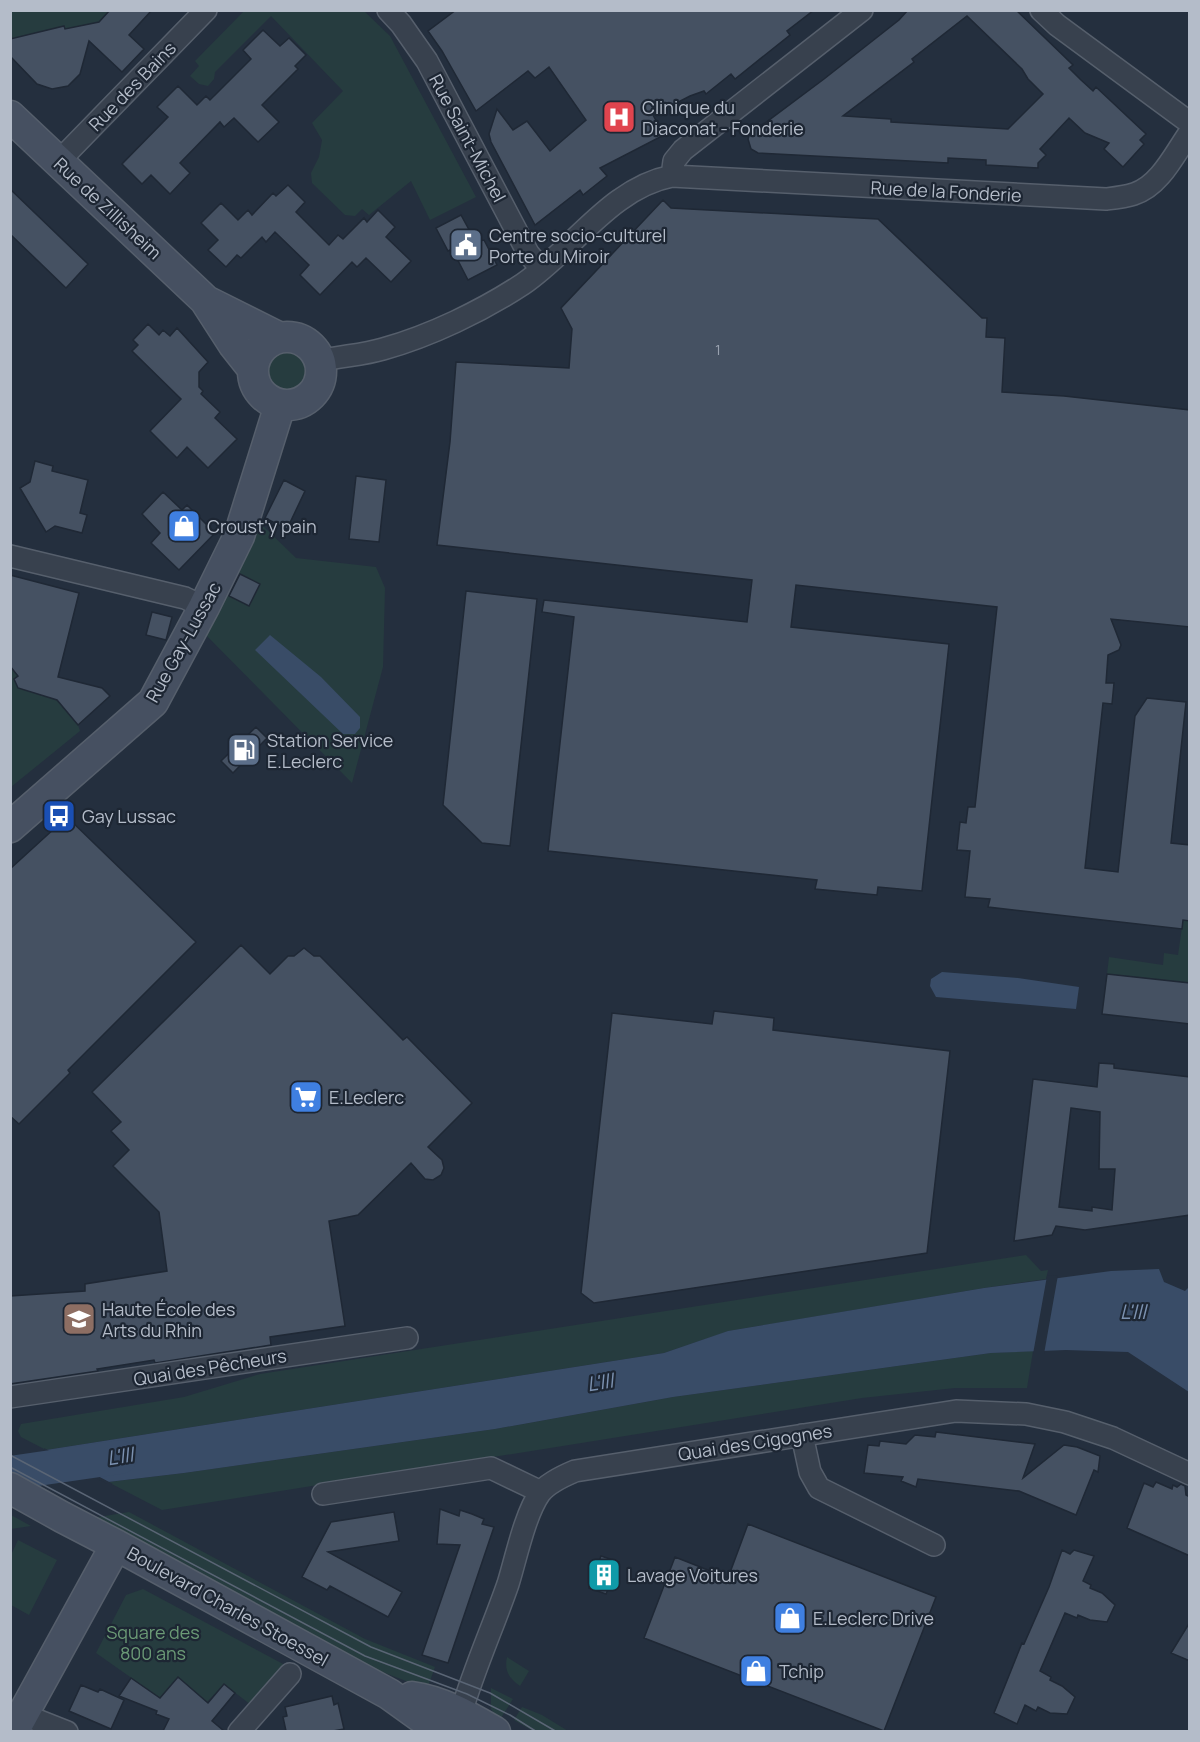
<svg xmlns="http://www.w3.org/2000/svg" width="1200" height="1742" font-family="Manrope,sans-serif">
  <rect width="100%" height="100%" fill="#242f3e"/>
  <path fill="#263c3f" d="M 10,11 L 110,11 L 99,22 L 15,40 L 11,37 Z
    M 244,11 L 364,11 L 390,36 L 476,197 L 430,220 L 411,181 L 369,215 L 362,209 L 355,216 L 345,215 L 312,183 L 311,173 L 319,157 L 322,140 L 312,123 L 343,91 L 271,16 L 215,72 L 214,79 L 208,86 L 199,84 L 190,76 L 199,66 L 195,61 Z
    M265 370a22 22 0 1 1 44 0a22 22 0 1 1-44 0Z
    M 262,525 L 296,558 L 376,567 L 385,588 L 383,667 L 352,783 L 202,631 L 225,594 L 249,606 L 260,584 L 236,572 Z
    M 10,666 L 18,676 L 18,688 L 57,700 L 78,725 L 80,731 L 11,787 Z
    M 1183,920 L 1189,921 L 1189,983 L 1107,974 L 1109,957 L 1163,965 L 1164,953 L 1178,955 Z
    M 1026,1255 L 1041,1271 L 1048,1270 L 1046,1279 L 984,1288 L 729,1331 L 664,1353 L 46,1450 L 21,1437 L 18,1431 L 21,1424 L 184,1397 L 260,1374 Z
    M 1033,1351 L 1027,1388 L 955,1388 L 862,1398 L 162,1510 L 108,1482 L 184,1473 L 495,1429 L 673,1397 L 991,1353 Z
    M 129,1512 L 365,1639 L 435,1667 L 427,1689 L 380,1671 L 348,1655 L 93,1518 Z
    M 11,1515 L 31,1526 L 11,1529 Z
    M 18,1540 L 57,1560 L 29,1615 L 11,1605 L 11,1555 Z
    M 143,1589 L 285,1665 L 251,1705 L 224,1684 L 207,1702 L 178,1677 L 160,1698 L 96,1653 L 126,1595 Z
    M 507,1657 L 529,1671 L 520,1686 C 509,1678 504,1671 507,1657 Z
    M 491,1688 L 513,1699 L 499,1721 L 491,1709 Z
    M 522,1707 L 542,1715 L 568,1731 L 533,1731 L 514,1720 Z"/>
  <path fill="#394c67" d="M 270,635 L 321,677 L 360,717 L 360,728 L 355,734 L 343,734 L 255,650 Z
    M 942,972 L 1018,978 L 1079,987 L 1076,1009 L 936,997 L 930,986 L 931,979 Z
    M 1159,1269 L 1164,1282 L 1185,1291 L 1189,1287 L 1189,1392 L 1128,1352 L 1066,1350 L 991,1353 L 673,1397 L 495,1429 L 184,1473 L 108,1482 L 46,1450 L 664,1353 L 728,1331 L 984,1288 L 1111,1271 Z"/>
  <path fill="#242f3e" d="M 1058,1275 L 1044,1354 L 1033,1354 L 1047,1276 Z
    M 44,1448 L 75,1464 L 113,1484 L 107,1484 L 45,1452 Z"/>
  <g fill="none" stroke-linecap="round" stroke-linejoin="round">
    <path stroke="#394c67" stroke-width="34" d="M 10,1473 L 120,1457"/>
  </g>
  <path fill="#455162" stroke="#1f2835" stroke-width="1.5" fill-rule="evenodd" d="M 110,10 L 152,10 L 129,35 L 144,49 L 122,72 L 89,41 L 80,74 L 68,86 L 52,89 L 37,84 L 10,56 L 10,39 L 64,26 L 65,29 L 99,22 Z
    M 456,10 L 814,10 L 787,31 L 790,35 L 735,79 L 731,74 L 706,94 L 704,91 L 690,96 L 653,115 L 664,135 L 600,168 L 607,176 L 583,195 L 580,190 L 535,225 L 491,142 L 489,134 L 497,109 L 513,130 L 527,121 L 550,151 L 586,120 L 549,67 L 535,78 L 528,71 L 476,111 L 442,51 L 428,31 Z
    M 908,10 L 1016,10 L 1073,65 L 1069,68 L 1081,80 L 1093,91 L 1096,87 L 1146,134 L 1140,140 L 1144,144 L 1123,167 L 1104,149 L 1109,143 L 1085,133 L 1069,118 L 1040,149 L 1046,155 L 1038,163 L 1038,168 L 986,165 L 986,160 L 948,158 L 948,163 L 758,153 L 751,149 L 748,139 L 751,130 L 765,123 L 824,79 L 899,20 ZM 967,16 L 1022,69 L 1028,79 L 1043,94 L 1008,129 L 891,122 L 891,119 L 843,116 L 914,62 L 912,59 Z
    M 263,30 L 280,46 L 289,38 L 306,55 L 295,66 L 298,69 L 262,105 L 279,122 L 258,142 L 234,118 L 224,127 L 220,122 L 180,163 L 190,173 L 170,194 L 151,175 L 142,184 L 122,164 L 168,117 L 157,107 L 178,86 L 197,105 L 206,96 L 210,100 L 251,59 L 243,50 Z
    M 288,185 L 305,202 L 296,212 L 329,245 L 338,235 L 343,239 L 364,218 L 367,222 L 378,210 L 395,227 L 386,237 L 411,261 L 391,282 L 366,258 L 357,267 L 352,262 L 320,295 L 300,275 L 309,265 L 275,232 L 266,242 L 262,237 L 241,258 L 237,255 L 226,267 L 208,250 L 218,240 L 201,223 L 221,203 L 238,220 L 248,210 L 252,215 L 273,193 L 276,196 Z
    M 10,189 L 88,264 L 66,288 L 10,234 Z
    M 663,200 L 671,208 L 878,219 L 982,318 L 987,318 L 986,337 L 1005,338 L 1002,392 L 1064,396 L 1190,410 L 1190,627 L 1111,619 L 1121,645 L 1119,650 L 1108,655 L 1106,683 L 1114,683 L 1112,704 L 1103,703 L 1085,868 L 1118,872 L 1135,716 L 1147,698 L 1186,702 L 1171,843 L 1190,845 L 1190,921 L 1183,920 L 1182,929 L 988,907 L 990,899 L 965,897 L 970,851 L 957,850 L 960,822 L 966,823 L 968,807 L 975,807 L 997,607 L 796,585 L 791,627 L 949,644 L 922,891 L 878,887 L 877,895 L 815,889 L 817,880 L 548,851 L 574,617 L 542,612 L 544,600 L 747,622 L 752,580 L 437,545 L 450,442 L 456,362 L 569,368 L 572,329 L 561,308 Z
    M 461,215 L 473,237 L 477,235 L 480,241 L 484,240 L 497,265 L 468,280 L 452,249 L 448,251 L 436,228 Z
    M 148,324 L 159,335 L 163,330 L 170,336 L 177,328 L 208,362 L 199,372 L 199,387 L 203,391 L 201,394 L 220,412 L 215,418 L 237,439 L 208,468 L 187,447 L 177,458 L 150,431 L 181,399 L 132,351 L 138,345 L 133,340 Z
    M 35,461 L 53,466 L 52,471 L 88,480 L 80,513 L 87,515 L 82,533 L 55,526 L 46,532 L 20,488 L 30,482 Z
    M 356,476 L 386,480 L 379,542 L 349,539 Z
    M 284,480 L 305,491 L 287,529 L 265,518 Z
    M 163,492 L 182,510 L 187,505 L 215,533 L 179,570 L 151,543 L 160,533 L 142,514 Z
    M 240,574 L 260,584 L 249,606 L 229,596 Z
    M 10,575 L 79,593 L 58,677 L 102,688 L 110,696 L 78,725 L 57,700 L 18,688 L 14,679 L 18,676 L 10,666 Z
    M 466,591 L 537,599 L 510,846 L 482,843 L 443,805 Z
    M 152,612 L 172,617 L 166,640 L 146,635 Z
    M 256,727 L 267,738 L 233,773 L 221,761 Z
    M 67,817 L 196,942 L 68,1070 L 70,1073 L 19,1124 L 10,1116 L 10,869 Z
    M 241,945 L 270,974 L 288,956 L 294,956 L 304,948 L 314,956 L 320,956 L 403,1040 L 407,1037 L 472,1103 L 428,1147 L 442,1160 L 444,1168 L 441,1175 L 433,1180 L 425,1179 L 411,1163 L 358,1215 L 329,1221 L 345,1326 L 270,1337 L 271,1345 L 155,1363 L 154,1360 L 97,1369 L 98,1371 L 10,1384 L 10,1296 L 85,1291 L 85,1284 L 167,1271 L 159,1212 L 113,1166 L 129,1150 L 111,1131 L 121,1122 L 92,1092 Z
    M 1107,974 L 1190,983 L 1190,1024 L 1102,1014 Z
    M 714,1011 L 774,1018 L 773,1030 L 950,1051 L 927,1253 L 594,1303 L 581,1293 L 612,1013 L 712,1024 Z
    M 1099,1063 L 1114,1064 L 1114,1068 L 1190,1077 L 1190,1215 L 1085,1230 L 1056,1226 L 1052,1235 L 1014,1241 L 1033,1079 L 1097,1087 ZM 1071,1108 L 1100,1112 L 1099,1169 L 1115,1169 L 1112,1210 L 1092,1207 L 1092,1211 L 1059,1207 Z
    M 936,1432 L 1035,1444 L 1023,1478 L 1064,1445 L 1077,1447 L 1100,1456 L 1098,1472 L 1094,1470 L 1076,1515 L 1019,1491 L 918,1479 L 916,1487 L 901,1481 L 903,1477 L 864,1473 L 868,1445 L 879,1446 L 880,1441 L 906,1444 L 915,1435 L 935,1437 Z
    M 1156,1482 L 1172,1489 L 1173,1485 L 1177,1487 L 1181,1484 L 1185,1486 L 1186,1495 L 1190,1497 L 1190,1556 L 1127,1528 L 1144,1483 L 1153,1487 Z
    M 440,1509 L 459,1516 L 460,1510 L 472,1514 L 484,1519 L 482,1524 L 494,1527 L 448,1663 L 422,1655 L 460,1545 L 437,1544 Z
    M 394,1512 L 399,1541 L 328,1552 L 402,1592 L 388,1617 L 330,1586 L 327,1590 L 302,1577 L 331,1522 Z
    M 748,1524 L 936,1597 L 884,1731 L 644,1638 L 675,1557 L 728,1578 Z
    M 1062,1550 L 1070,1554 L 1074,1550 L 1094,1556 L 1083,1581 L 1091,1585 L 1090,1588 L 1102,1593 L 1115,1605 L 1107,1622 L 1090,1620 L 1078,1615 L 1077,1618 L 1065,1613 L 1040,1671 L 1051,1677 L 1050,1680 L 1062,1686 L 1075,1697 L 1067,1714 L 1050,1713 L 1038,1707 L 1036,1711 L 1025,1705 L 1017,1724 L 994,1713 L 1022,1643 L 1024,1644 L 1049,1587 Z
    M 601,1556 L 619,1562 L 606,1594 L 589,1588 Z
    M 1190,1622 L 1190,1661 L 1171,1653 Z
    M 178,1677 L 208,1703 L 224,1684 L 235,1693 L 212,1721 L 224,1731 L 163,1731 L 169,1719 L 156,1714 L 157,1711 L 119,1696 L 131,1678 L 160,1698 Z
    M 81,1685 L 98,1692 L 100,1689 L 124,1700 L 111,1729 L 69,1711 Z
    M 332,1696 L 334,1705 L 338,1703 L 344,1729 L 333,1731 L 286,1731 L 283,1717 L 287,1716 L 285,1707 Z"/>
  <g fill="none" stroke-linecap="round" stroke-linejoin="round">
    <g stroke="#565f6c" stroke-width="24">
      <path id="street" d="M 388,10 L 401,24 L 427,61 L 528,253 L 541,269
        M 1041,10 L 1057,25 L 1190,123
        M 59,161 L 206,10
        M 672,176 L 674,161 L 683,150 L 862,10
        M 320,361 C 341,356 363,355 383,349 C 430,336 482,311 523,284 C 573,250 610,188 672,176 L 1106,199 C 1115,198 1125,197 1134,194 C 1160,186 1175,153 1190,132
        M 10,556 L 185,598 L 204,607
        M 10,1397 L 407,1338
        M 802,1435 L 810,1472 L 819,1488 L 934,1545
        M 323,1494 L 491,1468 L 541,1492
        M 461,1713 C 474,1669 493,1627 508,1584 C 516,1558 525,1514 540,1493 C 548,1483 563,1476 575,1471 L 956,1411 L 1026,1414 L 1065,1422 L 1113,1438 L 1190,1474
        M 24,1715 L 67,1732
        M 239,1732 L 290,1674"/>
    </g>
    <g stroke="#565f6c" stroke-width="33">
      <path id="secondary" d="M 10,116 L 205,300 L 234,345 L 253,369
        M 208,302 L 278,337
        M253 371a34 34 0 1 1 68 0a34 34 0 1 1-68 0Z
        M 10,827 L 153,702 L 204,607 L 239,536 L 280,405
        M 10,1488 L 62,1517 L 116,1545 L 389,1694 L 421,1717 L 449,1732
        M 412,1697 C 442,1701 469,1717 495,1732
        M 13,1732 L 116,1545"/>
    </g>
    <use href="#street" stroke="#38414e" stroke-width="21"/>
    <use href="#secondary" stroke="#465061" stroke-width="30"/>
    <path stroke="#5a6575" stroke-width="1.5" d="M 10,1455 L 371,1647 L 490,1693 L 557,1732
      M 10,1467 L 365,1656 L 467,1694 L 510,1715 L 537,1732"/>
  </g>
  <defs>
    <g id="hospital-square" transform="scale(1.725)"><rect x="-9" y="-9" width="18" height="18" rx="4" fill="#e0444e" stroke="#1d2633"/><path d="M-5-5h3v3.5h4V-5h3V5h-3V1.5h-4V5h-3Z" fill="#fff"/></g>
    <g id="civic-square" transform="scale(1.725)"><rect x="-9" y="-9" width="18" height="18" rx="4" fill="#5c6f8a" stroke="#1d2633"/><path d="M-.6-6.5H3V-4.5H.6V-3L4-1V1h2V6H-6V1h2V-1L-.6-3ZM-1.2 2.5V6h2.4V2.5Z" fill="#fff"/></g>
    <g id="shop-square" transform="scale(1.725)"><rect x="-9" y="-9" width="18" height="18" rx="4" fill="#3f7fe0" stroke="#1d2633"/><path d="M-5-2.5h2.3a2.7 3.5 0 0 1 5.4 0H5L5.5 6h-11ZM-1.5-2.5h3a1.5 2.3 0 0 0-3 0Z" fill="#fff"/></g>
    <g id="fuel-square" transform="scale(1.725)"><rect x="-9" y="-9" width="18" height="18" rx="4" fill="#5c6f8a" stroke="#1d2633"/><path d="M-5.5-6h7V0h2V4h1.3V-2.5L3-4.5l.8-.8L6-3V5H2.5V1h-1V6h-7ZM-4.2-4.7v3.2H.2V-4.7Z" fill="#fff"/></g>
    <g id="bus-square" transform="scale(1.725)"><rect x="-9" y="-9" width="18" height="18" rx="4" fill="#1a4fb4" stroke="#1d2633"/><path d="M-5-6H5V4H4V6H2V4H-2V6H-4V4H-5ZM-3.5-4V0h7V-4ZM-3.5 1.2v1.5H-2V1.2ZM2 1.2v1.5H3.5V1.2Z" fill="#fff"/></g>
    <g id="supermarket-square" transform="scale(1.725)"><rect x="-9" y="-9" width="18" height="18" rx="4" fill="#3f7fe0" stroke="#1d2633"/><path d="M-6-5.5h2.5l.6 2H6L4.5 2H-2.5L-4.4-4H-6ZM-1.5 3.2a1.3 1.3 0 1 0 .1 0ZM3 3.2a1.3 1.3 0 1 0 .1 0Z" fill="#fff"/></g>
    <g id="university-square" transform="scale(1.725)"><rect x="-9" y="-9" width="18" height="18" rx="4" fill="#8d6e63" stroke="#1d2633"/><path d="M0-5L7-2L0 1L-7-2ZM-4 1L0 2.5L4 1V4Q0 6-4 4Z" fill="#fff"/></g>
    <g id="building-square" transform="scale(1.725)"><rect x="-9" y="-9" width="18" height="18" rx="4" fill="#0f9aa8" stroke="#1d2633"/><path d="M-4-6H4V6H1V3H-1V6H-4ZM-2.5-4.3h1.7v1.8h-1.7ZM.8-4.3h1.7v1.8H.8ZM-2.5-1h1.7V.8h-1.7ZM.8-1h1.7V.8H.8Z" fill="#fff"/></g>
  </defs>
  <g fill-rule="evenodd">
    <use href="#hospital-square" x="619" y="117"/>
    <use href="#civic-square" x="466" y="245"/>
    <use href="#shop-square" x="184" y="526"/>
    <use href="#fuel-square" x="244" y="750"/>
    <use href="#bus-square" x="59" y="816"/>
    <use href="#supermarket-square" x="306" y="1097"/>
    <use href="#university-square" x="79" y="1319"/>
    <use href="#building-square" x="604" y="1575"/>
    <use href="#shop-square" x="790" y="1618"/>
    <use href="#shop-square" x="756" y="1671"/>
  </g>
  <g text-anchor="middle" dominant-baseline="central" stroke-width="4.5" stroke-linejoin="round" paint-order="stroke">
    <g font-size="15" fill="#98a1af">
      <text x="718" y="349">1</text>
    </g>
    <g font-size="18" fill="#b4bcc9" stroke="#1d2633">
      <text transform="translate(132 86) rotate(-46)">Rue des Bains</text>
      <text transform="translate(468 138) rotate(62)">Rue Saint-Michel</text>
      <text transform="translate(946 191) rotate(3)">Rue de la Fonderie</text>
      <text transform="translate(108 208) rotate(43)">Rue de Zillisheim</text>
      <text transform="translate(183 642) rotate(-61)">Rue Gay-Lussac</text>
      <text transform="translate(210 1367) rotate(-9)">Quai des Pêcheurs</text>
      <text transform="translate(755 1442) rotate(-9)">Quai des Cigognes</text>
      <text transform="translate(228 1606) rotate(29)">Boulevard Charles Stoessel</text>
    </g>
    <g font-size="18" fill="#b4bcc9" stroke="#1d2633" text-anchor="start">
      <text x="642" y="107">Clinique du<tspan x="642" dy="21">Diaconat - Fonderie</tspan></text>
      <text x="489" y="235">Centre socio-culturel<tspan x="489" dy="21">Porte du Miroir</tspan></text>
      <text x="207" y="526">Croust'y pain</text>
      <text x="267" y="740">Station Service<tspan x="267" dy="21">E.Leclerc</tspan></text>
      <text x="82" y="816">Gay Lussac</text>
      <text x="329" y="1097">E.Leclerc</text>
      <text x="102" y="1309">Haute École des<tspan x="102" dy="21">Arts du Rhin</tspan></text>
      <text x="627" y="1575">Lavage Voitures</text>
      <text x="813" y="1618">E.Leclerc Drive</text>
      <text x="779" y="1671">Tchip</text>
    </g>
    <g font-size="18" fill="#6b9a76" stroke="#1d2633">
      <text x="153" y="1632">Square des<tspan x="153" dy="21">800 ans</tspan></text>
    </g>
    <g font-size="20" font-style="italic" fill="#7c92b1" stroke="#1d2633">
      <text x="1133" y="1311">L'Ill</text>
      <text transform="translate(600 1382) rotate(-9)">L'Ill</text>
      <text transform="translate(120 1456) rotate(-9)">L'Ill</text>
    </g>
  </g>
  <rect width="1200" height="1742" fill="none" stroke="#b4bcc9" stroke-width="24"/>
</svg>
